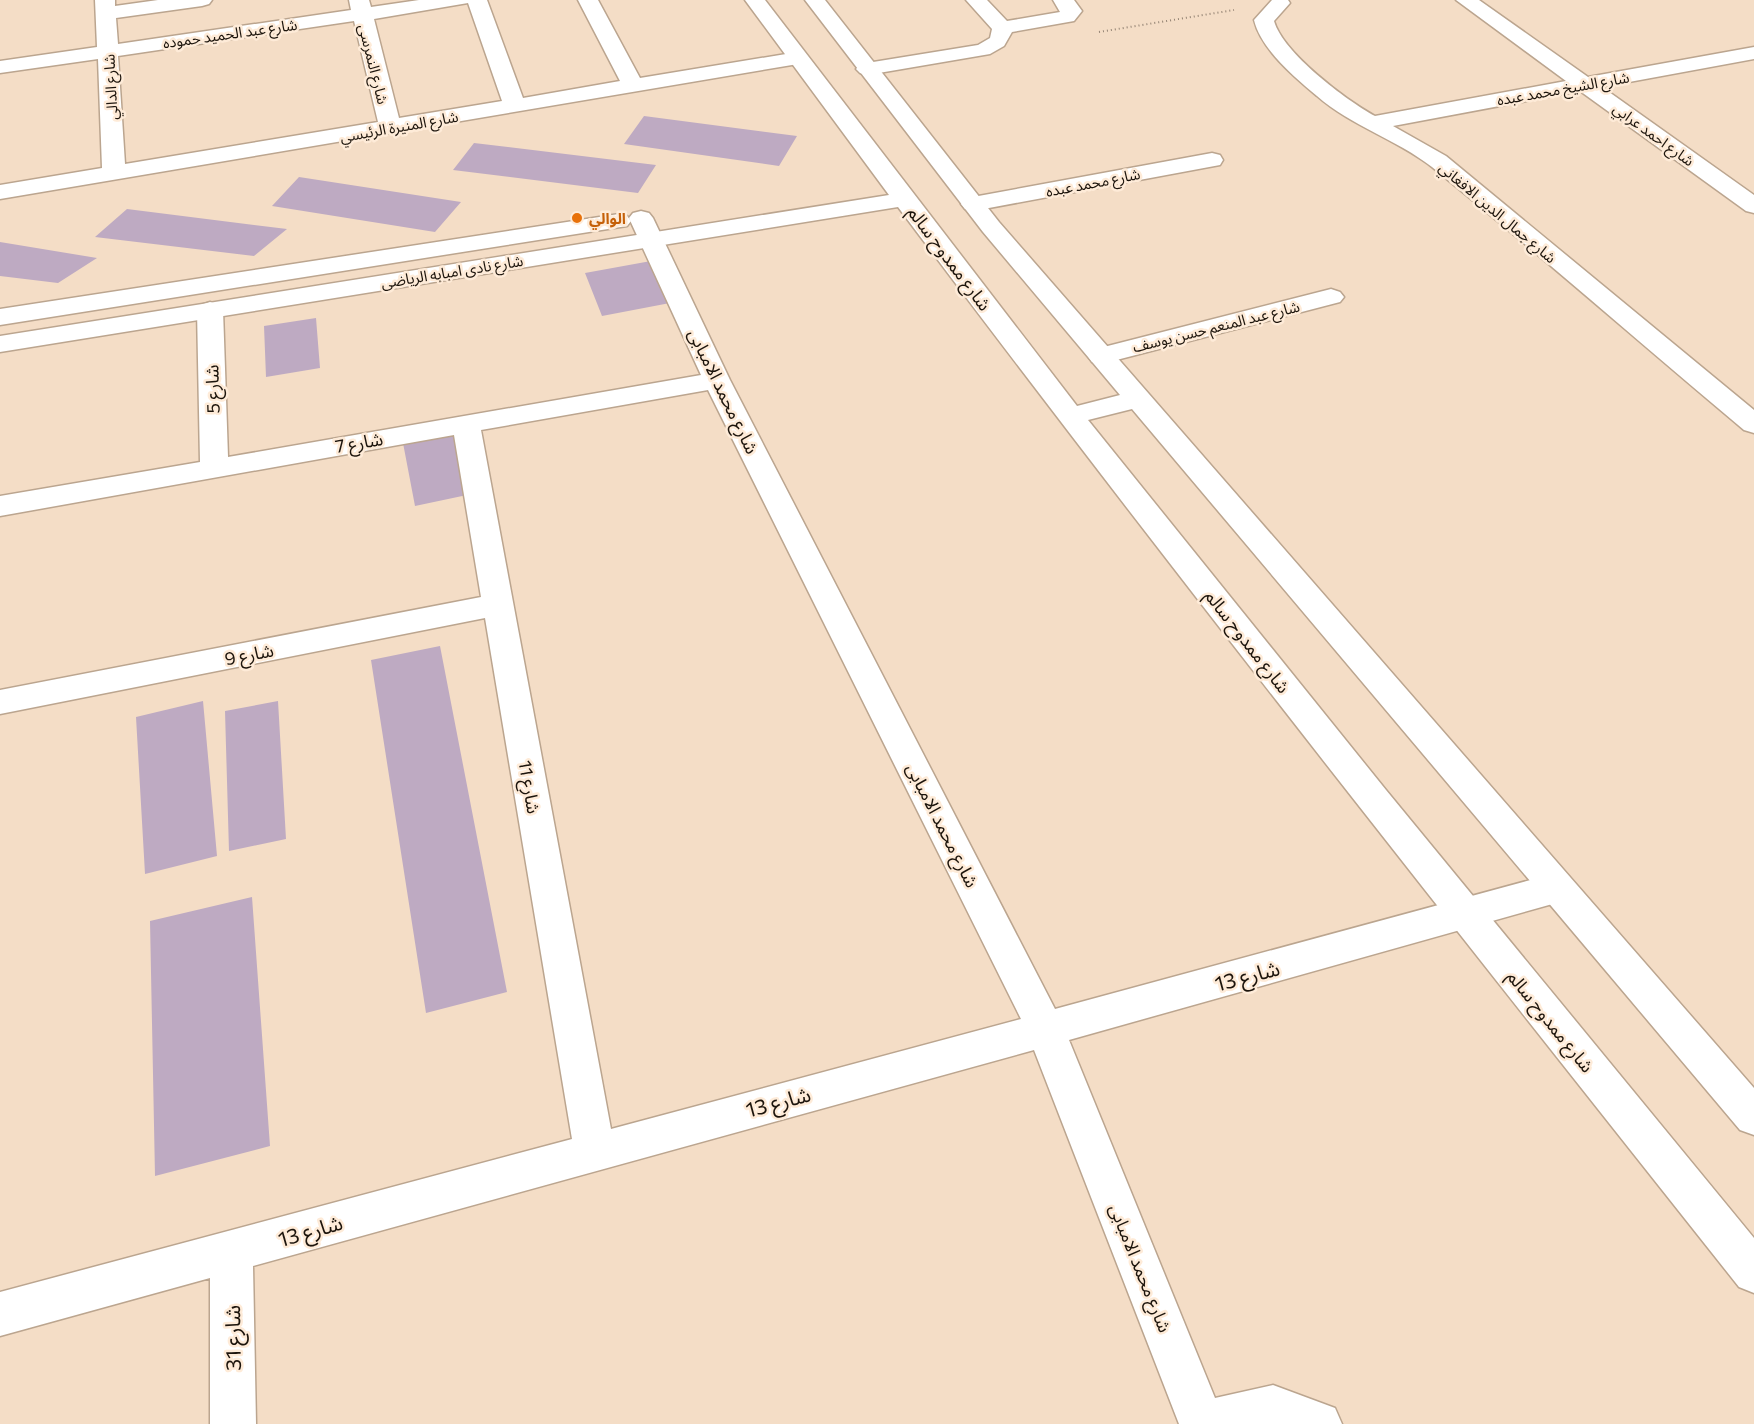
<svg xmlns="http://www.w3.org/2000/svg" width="1754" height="1424" font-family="Commissioner,'Noto Sans Arabic',sans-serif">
  <rect width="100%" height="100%" fill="#f4ddc6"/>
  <path fill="#beaac2" d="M 644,116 L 797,136 L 779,166 L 624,144 Z
    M 474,143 L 656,165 L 638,193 L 453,170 Z
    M 299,177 L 461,202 L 435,232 L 272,206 Z
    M 127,209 L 287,229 L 254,256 L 95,237 Z
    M 0,242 L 97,258 L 58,283 L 0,276 Z
    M 651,261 L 670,303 L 602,316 L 585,273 Z
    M 316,318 L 320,368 L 266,377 L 264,326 Z
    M 453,434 L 467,495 L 415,506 L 403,443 Z
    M 440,646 L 507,992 L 426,1013 L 371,660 Z
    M 203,701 L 217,856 L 145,874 L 136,717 Z
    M 278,701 L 286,839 L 229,851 L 225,711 Z
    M 252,897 L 270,1146 L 155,1176 L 150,921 Z"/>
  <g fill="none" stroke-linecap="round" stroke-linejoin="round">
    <g stroke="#bba58f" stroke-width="3">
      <path id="street" d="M 95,0 L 115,0 L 115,6 L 158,0 L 212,0 L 209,4 L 202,6 L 116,18 L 118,44 L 351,10 L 349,0 L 369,0 L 371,7 L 419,0 L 487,0 L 523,98 L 620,81 L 578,0 L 598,0 L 640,78 L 798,52 L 805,54 L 808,58 L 805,62 L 798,64 L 0,199 L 0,185 L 102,168 L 98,59 L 0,73 L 0,61 L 97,47 ZM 468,3 L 502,101 L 399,118 L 374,19 ZM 354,21 L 378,122 L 125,164 L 118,56 Z
        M 966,0 L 987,0 L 1007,21 L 1060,12 L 1053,0 L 1074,0 L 1082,11 L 1074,21 L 1012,32 L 1004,46 L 990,54 L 867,75 L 860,73 L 856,69 L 860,65 L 867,63 L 978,45 L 990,38 L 992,29 Z
        M 1272,0 L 1288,0 L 1290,3 L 1274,21 C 1283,53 1346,100 1375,116 L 1566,81 L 1456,0 L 1479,0 L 1588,77 L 1754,47 L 1754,59 L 1602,87 L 1754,195 L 1754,213 L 1746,211 L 1580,91 L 1393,126 L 1446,156 L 1754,410 L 1754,433 L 1744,430 C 1640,343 1538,253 1432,167 C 1396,139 1351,126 1317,96 C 1294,77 1261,49 1254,20 Z
        M 1212,153 L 1220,155 L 1223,160 L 1220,165 L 973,211 L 965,209 L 961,204 L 965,199 L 973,197 Z
        M 641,211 L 649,213 L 653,218 L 730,380 L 1055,1009 L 1556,873 L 1569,878 L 1574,888 L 1569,898 L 1556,903 L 1069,1040 L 1215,1398 L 1273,1385 L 1335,1408 L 1342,1424 L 1179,1424 L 1034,1050 L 253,1266 L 256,1424 L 210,1424 L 210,1278 L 0,1336 L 0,1292 L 572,1139 L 485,618 L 0,714 L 0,690 L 481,597 L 454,435 L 0,516 L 0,496 L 200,462 L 197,310 L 201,305 L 210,302 L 219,305 L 223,310 L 228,457 L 701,375 L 629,218 L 633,213 ZM 708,390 L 1021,1019 L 611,1129 L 481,430 Z
        M 1331,289 L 1340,292 L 1344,297 L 1340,302 L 1101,364 L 1092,362 L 1088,356 L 1092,350 Z"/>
    </g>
    <g stroke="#bba58f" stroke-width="3">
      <path id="secondary" d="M 745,0 L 765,0 L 1077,406 L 1120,395 L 983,232 L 805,0 L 825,0 L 999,222 L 1754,1088 L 1754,1135 L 1740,1130 L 1132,409 L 1088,420 L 1386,790 L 1754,1238 L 1754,1293 L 1739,1287 C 1455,929 1172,572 898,207 L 0,352 L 0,336 L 889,195 Z
        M 619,214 L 627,216 L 631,221 L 627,226 L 0,325 L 0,309 Z"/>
    </g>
    <path stroke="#948474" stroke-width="2" stroke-dasharray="1 3" stroke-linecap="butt" d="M 1099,32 L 1234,10"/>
    <use href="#street" fill="#fff" fill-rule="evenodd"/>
    <use href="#secondary" fill="#fff" fill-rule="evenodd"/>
  </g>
  <circle fill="#e8710a" stroke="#feebd8" stroke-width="2" cx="577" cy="218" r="6"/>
  <g text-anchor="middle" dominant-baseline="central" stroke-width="5" stroke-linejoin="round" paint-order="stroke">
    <g font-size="15" fill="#1c140c" stroke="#feebd8">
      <text transform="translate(230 33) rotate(-8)">شارع عبد الحميد حموده</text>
      <text transform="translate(374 64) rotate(76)">شارع النمرسى</text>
      <text transform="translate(110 87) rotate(-93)">شارع الدالي</text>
      <text transform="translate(1563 88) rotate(-10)">شارع الشيخ محمد عبده</text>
      <text transform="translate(399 126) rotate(-10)">شارع المنيرة الرئيسي</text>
      <text transform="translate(1654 134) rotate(36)">شارع احمد عرابي</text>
      <text transform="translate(1093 182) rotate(-11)">شارع محمد عبده</text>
      <text transform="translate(1498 212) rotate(40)">شارع جمال الدين الافغاني</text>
      <text transform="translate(452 271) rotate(-9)">شارع نادى امبابه الرياضى</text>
      <text transform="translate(1216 326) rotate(-14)">شارع عبد المنعم حسن يوسف</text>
    </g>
    <g font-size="15" font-weight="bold" fill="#c56008" stroke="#feebd8" text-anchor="start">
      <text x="589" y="218">الوالي</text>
    </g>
    <g font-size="18" fill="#1c140c" stroke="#feebd8">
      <text transform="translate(950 258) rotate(53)">شارع ممدوح سالم</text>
      <text transform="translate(212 389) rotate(-92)">شارع 5</text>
      <text transform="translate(724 391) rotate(64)">شارع محمد الامبابى</text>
      <text transform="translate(359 442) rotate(-10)">شارع 7</text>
      <text transform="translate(1248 641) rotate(52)">شارع ممدوح سالم</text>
      <text transform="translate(249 654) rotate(-11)">شارع 9</text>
      <text transform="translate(530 787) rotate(80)">شارع 11</text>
      <text transform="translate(943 825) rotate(63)">شارع محمد الامبابى</text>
      <text transform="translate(1551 1021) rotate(51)">شارع ممدوح سالم</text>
      <text transform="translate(1141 1268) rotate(68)">شارع محمد الامبابى</text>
    </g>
    <g font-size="21" fill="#1c140c" stroke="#feebd8">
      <text transform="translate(1247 975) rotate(-15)">شارع 13</text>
      <text transform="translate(778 1101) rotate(-15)">شارع 13</text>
      <text transform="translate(310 1230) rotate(-16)">شارع 13</text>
      <text transform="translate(232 1338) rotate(-91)">شارع 31</text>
    </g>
  </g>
</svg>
